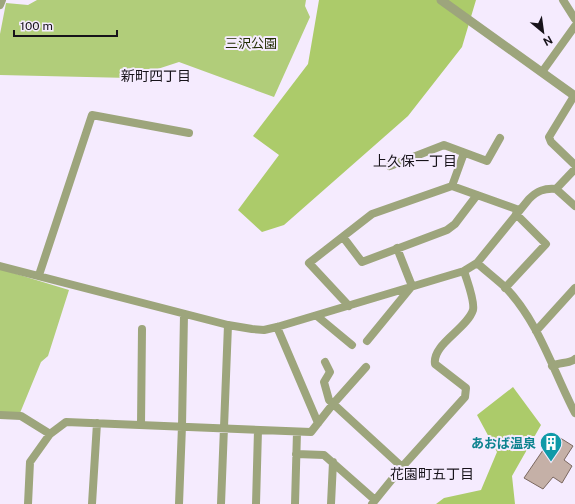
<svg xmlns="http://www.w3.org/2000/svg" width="575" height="504" font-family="'Public Sans','Noto Sans JP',sans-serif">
  <rect width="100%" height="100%" fill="#f5ebfe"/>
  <path fill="#b1cd7a" d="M 37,0 L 306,0 L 305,6 L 310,17 L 274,97 L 179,62 L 130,78 L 0,75 L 0,34 L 6,3 L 28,5 Z
    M 0,269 L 69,290 L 48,356 L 41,362 L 20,413 L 0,412 Z"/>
  <path fill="#accb6a" d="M 319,0 L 476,0 L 462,47 L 408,116 L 284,225 L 262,232 L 238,210 L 279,155 L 253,136 L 308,64 Z
    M 513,387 L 541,425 L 512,476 L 515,504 L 436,504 L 444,498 L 481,490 L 497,452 L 477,415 Z"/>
  <path fill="#c5b0a7" stroke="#7b6860" d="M 554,434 L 573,446 L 564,460 L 572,466 L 562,483 L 553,477 L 543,489 L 524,478 Z"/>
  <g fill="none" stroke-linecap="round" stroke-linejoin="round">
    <path stroke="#9da57c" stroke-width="8" d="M 563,0 L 575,19
      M 0,5 L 2,0
      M 542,72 L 575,26
      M 574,96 L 549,137 L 551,142 L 575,165
      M 390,166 L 444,145 L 487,161 L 500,138
      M 452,186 L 464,153
      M 556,189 L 575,169
      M 343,237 L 362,262 L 447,230 L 455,224 L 477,195
      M 477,263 C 486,271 496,279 505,287 C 539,322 553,371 575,413
      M 0,266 L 228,325 L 252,329 L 264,330 L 277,327 L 464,271 L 477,263 L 529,199 C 537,191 544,188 556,189 L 575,206
      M 39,275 L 92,115 L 189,133
      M 505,288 L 546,244 L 516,214
      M 349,306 L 309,263 L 372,214 L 452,186 L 519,210
      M 317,316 L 352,345
      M 277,327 L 318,423
      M 536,331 L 575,288
      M 367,341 L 412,286 L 397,248
      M 325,362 L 330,372 L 324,382 L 329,400 L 402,467
      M 552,366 C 559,362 569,364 575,359
      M 0,415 L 21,416 L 50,434
      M 141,425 L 142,329
      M 296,454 L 324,455 L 375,500
      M 28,504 L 30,462 L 50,434 L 66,422 L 311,432 L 333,404 L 366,367
      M 92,504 L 97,423
      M 179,504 L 182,426 L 184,314
      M 221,504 L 228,325
      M 256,504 L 258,430
      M 295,504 L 297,432
      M 331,504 L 333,462
      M 372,504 L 402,467 L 465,397 L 466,388 L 435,364 C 432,344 467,329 473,310 C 475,301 467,281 464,271"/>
    <path stroke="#9da57c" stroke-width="9" d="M 441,0 L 575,96"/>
  </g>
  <defs>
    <g id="building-pin" transform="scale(1.15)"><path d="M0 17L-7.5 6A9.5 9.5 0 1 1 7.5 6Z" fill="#0f9aa8" stroke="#f5ebfe"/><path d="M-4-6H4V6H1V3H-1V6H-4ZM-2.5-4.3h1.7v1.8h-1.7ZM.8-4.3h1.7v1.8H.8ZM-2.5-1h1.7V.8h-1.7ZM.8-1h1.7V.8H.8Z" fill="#fff"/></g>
  </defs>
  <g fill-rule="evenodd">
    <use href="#building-pin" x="551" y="443"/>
  </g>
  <g text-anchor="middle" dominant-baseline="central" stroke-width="4" stroke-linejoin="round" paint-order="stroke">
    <g font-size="13" fill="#232e05" stroke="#f5ebfe">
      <text x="251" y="43">三沢公園</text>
    </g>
    <g font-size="13" font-weight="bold" fill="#0d838f" stroke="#f5ebfe" text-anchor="end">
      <text x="536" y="443">あおば温泉</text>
    </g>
    <g font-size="14" fill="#17131a" stroke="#f5ebfe">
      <text x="156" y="76">新町四丁目</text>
      <text x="415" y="161">上久保一丁目</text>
      <text x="432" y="474">花園町五丁目</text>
    </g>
  </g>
  <g transform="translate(543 32) rotate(151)" stroke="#f5ebfe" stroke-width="3" paint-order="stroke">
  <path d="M0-3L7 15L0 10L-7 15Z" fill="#17131a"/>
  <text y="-6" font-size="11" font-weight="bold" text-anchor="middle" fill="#17131a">N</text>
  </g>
  <path d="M14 30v6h103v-6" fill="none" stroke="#17131a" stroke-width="2"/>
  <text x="20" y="30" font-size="12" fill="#17131a" stroke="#f5ebfe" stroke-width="3" paint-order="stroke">100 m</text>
</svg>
